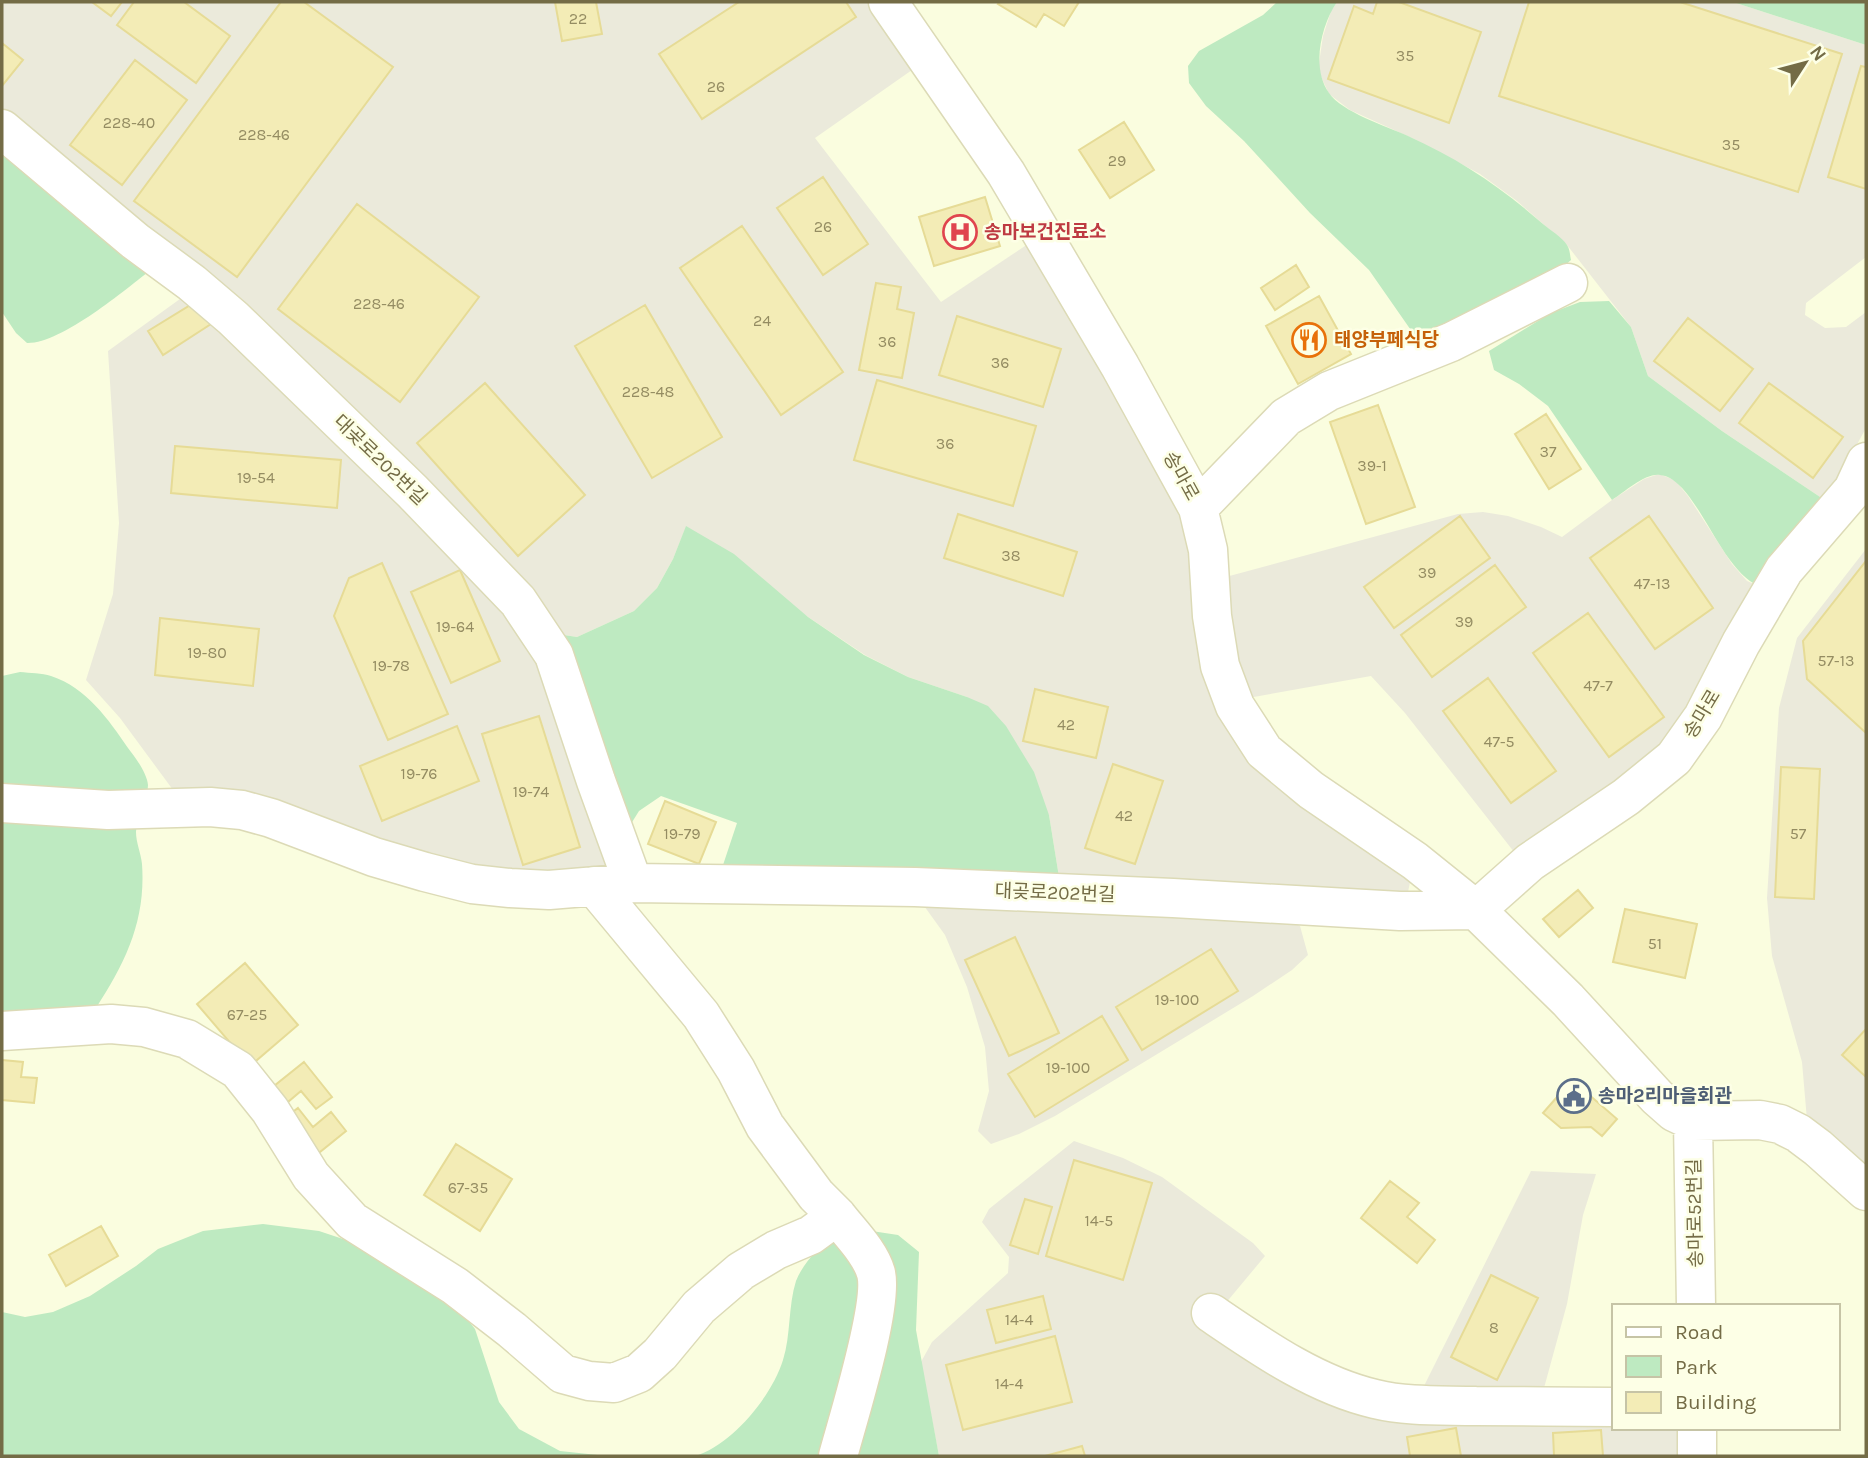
<svg xmlns="http://www.w3.org/2000/svg" width="1868" height="1458" font-family="Karla,'Noto Sans KR',sans-serif">
  <rect width="100%" height="100%" fill="#fafddf"/>
  <path fill="#ebeadb" d="M 2,2 L 869,2 L 912,70 L 815,138 L 941,302 L 1031,242 L 1177,503 L 1188,536 L 1202,669 L 1214,707 L 1241,751 L 1406,874 L 1410,882 L 1408,892 L 1398,895 L 1059,877 L 1049,815 L 967,697 L 908,677 L 865,655 L 808,617 L 686,527 L 673,559 L 657,588 L 634,611 L 577,637 L 557,634 L 57,157 L 2,108 Z
    M 1337,2 L 1733,2 L 1866,45 L 1866,257 L 1806,303 L 1805,315 L 1825,328 L 1846,327 L 1866,312 L 1866,428 L 1826,501 L 1722,431 L 1648,376 L 1631,327 L 1567,245 L 1517,201 L 1480,174 L 1414,139 L 1350,110 L 1329,94 L 1318,70 L 1323,36 L 1331,11 Z
    M 191,291 L 502,602 L 542,666 L 611,868 L 537,874 L 502,872 L 176,794 L 120,718 L 86,680 L 113,594 L 119,523 L 108,351 Z
    M 1659,474 L 1675,480 L 1688,496 L 1732,564 L 1747,581 L 1759,586 L 1717,660 L 1661,748 L 1518,857 L 1405,713 L 1371,676 L 1248,698 L 1238,670 L 1222,578 L 1458,514 L 1483,512 L 1508,516 L 1541,527 L 1562,537 L 1612,500 L 1644,479 Z
    M 1866,549 L 1866,1173 L 1807,1120 L 1802,1062 L 1772,956 L 1767,898 L 1779,708 L 1797,638 Z
    M 922,903 L 1281,918 L 1300,926 L 1308,955 L 1292,970 L 1253,996 L 1055,1116 L 1019,1134 L 991,1144 L 978,1131 L 989,1091 L 985,1047 L 967,987 L 945,935 Z
    M 1074,1141 L 1123,1158 L 1162,1177 L 1253,1243 L 1265,1256 L 1225,1304 L 1337,1372 L 1404,1393 L 1424,1386 L 1531,1171 L 1596,1174 L 1583,1215 L 1567,1304 L 1544,1388 L 1614,1393 L 1614,1428 L 1682,1428 L 1681,1456 L 939,1456 L 921,1362 L 932,1342 L 1008,1273 L 1009,1257 L 982,1222 L 989,1209 Z"/>
  <path fill="#beeac1" d="M 1277,2 L 1337,2 C 1321,25 1311,68 1329,93 C 1342,112 1386,126 1408,136 C 1459,159 1501,187 1543,224 C 1550,230 1562,237 1567,245 C 1570,249 1570,256 1571,260 L 1557,272 L 1463,318 L 1415,336 L 1369,270 L 1310,213 L 1244,141 L 1206,106 L 1189,83 L 1188,66 L 1199,51 L 1263,15 Z
    M 1733,2 L 1866,2 L 1866,45 Z
    M 2,143 L 153,268 C 125,290 61,344 27,343 L 16,333 L 2,312 Z
    M 1609,301 L 1631,327 L 1648,376 L 1722,431 L 1826,501 L 1759,586 C 1719,570 1696,478 1660,475 C 1645,473 1625,492 1612,500 L 1548,406 L 1519,384 L 1494,370 L 1489,351 L 1551,313 L 1580,302 Z
    M 686,526 L 734,554 L 808,617 L 864,655 L 908,677 L 967,697 L 988,706 L 1006,726 L 1034,772 L 1049,815 L 1059,877 L 723,865 L 737,823 L 661,796 L 639,811 L 629,827 L 557,634 L 577,637 L 634,611 L 657,588 L 673,559 Z
    M 20,672 C 30,673 42,673 51,676 C 87,688 108,719 128,748 C 135,757 147,773 148,785 C 148,801 136,817 136,832 C 136,843 141,853 142,864 C 146,920 126,962 96,1008 L 2,1025 L 2,676 Z
    M 263,1224 L 319,1231 L 352,1242 L 454,1303 L 475,1329 L 499,1402 L 519,1429 L 560,1451 L 607,1456 L 2,1456 L 2,1312 L 25,1317 L 53,1312 L 90,1296 L 136,1266 L 158,1249 L 203,1231 Z
    M 865,1230 L 898,1235 L 919,1252 L 916,1330 L 939,1456 L 695,1456 C 732,1445 772,1396 783,1360 C 791,1335 788,1306 796,1281 C 803,1263 822,1242 839,1234 C 846,1230 857,1231 865,1230 Z"/>
  <path fill="#f3ecb6" stroke="#e6db96" stroke-width="2" d="M 92,2 L 122,2 L 111,16 Z
    M 134,2 L 184,2 L 230,36 L 196,83 L 117,25 Z
    M 281,2 L 304,2 L 393,67 L 237,277 L 134,201 Z
    M 555,2 L 596,2 L 602,34 L 562,41 Z
    M 739,2 L 846,2 L 856,17 L 702,119 L 659,54 Z
    M 1000,2 L 1079,2 L 1064,26 L 1044,14 L 1036,27 L 998,4 Z
    M 1377,2 L 1399,2 L 1481,32 L 1449,123 L 1328,79 L 1354,6 L 1373,14 Z
    M 1529,2 L 1680,2 L 1842,54 L 1798,192 L 1499,96 Z
    M 2,43 L 23,60 L 2,86 Z
    M 135,60 L 187,100 L 122,185 L 70,145 Z
    M 1861,66 L 1866,67 L 1866,189 L 1828,177 Z
    M 1124,122 L 1154,170 L 1110,198 L 1079,150 Z
    M 823,177 L 868,244 L 823,275 L 777,208 Z
    M 985,197 L 1000,246 L 934,266 L 919,217 Z
    M 357,204 L 479,297 L 400,402 L 278,309 Z
    M 742,226 L 843,372 L 781,415 L 680,268 Z
    M 1296,265 L 1309,287 L 1275,310 L 1261,288 Z
    M 876,283 L 901,287 L 897,309 L 914,313 L 902,378 L 859,370 Z
    M 1319,296 L 1351,354 L 1298,384 L 1266,326 Z
    M 197,301 L 211,324 L 163,355 L 148,331 Z
    M 645,305 L 722,437 L 652,478 L 575,346 Z
    M 957,316 L 1061,349 L 1043,407 L 939,375 Z
    M 1688,318 L 1753,369 L 1720,411 L 1654,361 Z
    M 877,380 L 1036,426 L 1013,506 L 854,460 Z
    M 485,383 L 585,495 L 518,556 L 417,443 Z
    M 1769,383 L 1843,437 L 1813,478 L 1739,423 Z
    M 1378,405 L 1415,507 L 1366,524 L 1330,422 Z
    M 1546,414 L 1581,469 L 1549,489 L 1515,434 Z
    M 175,446 L 341,460 L 337,508 L 171,493 Z
    M 958,514 L 1077,552 L 1063,596 L 944,558 Z
    M 1460,516 L 1490,558 L 1394,628 L 1364,587 Z
    M 1649,516 L 1713,608 L 1655,649 L 1590,558 Z
    M 1866,561 L 1866,733 L 1807,679 L 1803,641 Z
    M 382,563 L 448,714 L 388,740 L 334,616 L 349,578 Z
    M 1495,565 L 1526,607 L 1432,677 L 1401,635 Z
    M 460,570 L 500,661 L 451,683 L 411,592 Z
    M 1588,613 L 1664,717 L 1609,757 L 1533,653 Z
    M 160,618 L 259,629 L 253,686 L 155,675 Z
    M 1488,678 L 1556,771 L 1511,803 L 1443,711 Z
    M 1035,689 L 1108,707 L 1096,758 L 1023,741 Z
    M 539,716 L 580,847 L 523,865 L 482,734 Z
    M 457,726 L 479,781 L 382,821 L 360,766 Z
    M 1113,764 L 1163,781 L 1135,864 L 1085,848 Z
    M 1781,767 L 1820,769 L 1814,899 L 1775,897 Z
    M 665,801 L 716,822 L 699,864 L 648,844 Z
    M 1578,890 L 1593,908 L 1559,937 L 1543,919 Z
    M 1625,909 L 1697,924 L 1685,978 L 1613,962 Z
    M 1015,937 L 1059,1033 L 1009,1056 L 965,960 Z
    M 1211,949 L 1238,991 L 1142,1050 L 1116,1007 Z
    M 245,963 L 298,1025 L 250,1066 L 197,1004 Z
    M 1102,1016 L 1128,1060 L 1035,1117 L 1008,1074 Z
    M 1866,1029 L 1866,1077 L 1842,1055 Z
    M 2,1060 L 23,1062 L 21,1077 L 37,1078 L 34,1103 L 2,1100 Z
    M 304,1062 L 332,1097 L 316,1109 L 301,1091 L 282,1107 L 269,1090 Z
    M 1572,1080 L 1617,1119 L 1602,1136 L 1591,1127 L 1561,1128 L 1543,1113 Z
    M 298,1108 L 313,1127 L 331,1112 L 346,1131 L 315,1156 L 285,1118 Z
    M 456,1144 L 512,1179 L 480,1231 L 424,1195 Z
    M 1074,1160 L 1152,1183 L 1123,1280 L 1046,1256 Z
    M 1390,1181 L 1419,1203 L 1407,1217 L 1435,1240 L 1417,1263 L 1361,1218 Z
    M 1025,1199 L 1052,1207 L 1038,1254 L 1010,1245 Z
    M 101,1226 L 118,1256 L 66,1286 L 49,1255 Z
    M 1491,1275 L 1538,1298 L 1497,1380 L 1451,1357 Z
    M 1043,1296 L 1051,1329 L 996,1343 L 987,1310 Z
    M 1055,1336 L 1072,1402 L 963,1430 L 946,1365 Z
    M 1456,1428 L 1461,1456 L 1410,1456 L 1407,1437 Z
    M 1601,1430 L 1603,1456 L 1554,1456 L 1553,1433 Z
    M 1082,1446 L 1085,1456 L 1045,1456 Z"/>
  <g fill="none" stroke-linecap="round" stroke-linejoin="round">
    <g stroke="#dcdab6" stroke-width="41">
      <path id="minor" d="M 888,2 L 1006,173 L 1120,366 L 1198,508 L 1208,550 L 1212,616 L 1220,666 L 1235,706 L 1264,751 L 1311,790 L 1415,861 L 1476,910 L 1568,1000 L 1657,1097 L 1674,1112 L 1693,1121 L 1760,1120 L 1780,1124 L 1798,1133 L 1818,1148 L 1866,1191
        M 2,129 L 135,241 L 192,283 L 233,318 L 412,491 L 518,601 L 554,655 L 596,781 L 633,883
        M 1198,508 L 1286,417 L 1329,391 L 1451,342 L 1568,283
        M 2,803 L 108,810 L 210,807 L 242,810 L 271,818 L 374,857 L 425,872 L 472,884 L 510,888 L 549,890 L 633,883 L 915,887 L 1173,898 L 1400,911 L 1476,910 L 1530,862 L 1626,797 L 1674,758 L 1703,717 L 1741,643 L 1784,570 L 1853,490 L 1866,462
        M 2,1031 L 111,1024 L 144,1027 L 187,1039 L 238,1070 L 270,1110 L 311,1176 L 352,1221 L 455,1286 L 512,1330 L 563,1374 L 589,1381 L 614,1383 L 639,1373 L 660,1354 L 699,1307 L 741,1271 L 776,1250 L 811,1235 L 837,1216 L 816,1195 L 765,1126 L 736,1070 L 701,1015 L 594,886
        M 1693,1121 L 1696,1306
        M 837,1216 C 850,1233 870,1252 876,1273 C 884,1305 848,1419 838,1456
        M 1211,1313 C 1261,1347 1315,1385 1375,1399 C 1408,1407 1442,1405 1476,1406 C 1522,1406 1568,1407 1614,1407
        M 1697,1456 L 1697,1428"/>
    </g>
    <use href="#minor" stroke="#fff" stroke-width="38"/>
  </g>
  <defs>
    <g id="hospital-ring" transform="scale(1.75)"><circle r="9.5" fill="#fdffe6" stroke="#e0444e" stroke-width="1.5"/><path d="M-5-5h3v3.5h4V-5h3V5h-3V1.5h-4V5h-3Z" fill="#e0444e"/></g>
    <g id="restaurant-ring" transform="scale(1.75)"><circle r="9.5" fill="#fdffe6" stroke="#e8710a" stroke-width="1.5"/><path d="M-5-6h1v4h1v-4h1v4h1v-4h1v5L-1.5 .5V6h-2V.5L-5-1ZM5-6V6H3V1.5H1.5Q1.5-4 5-6Z" fill="#e8710a"/></g>
    <g id="civic-ring" transform="scale(1.75)"><circle r="9.5" fill="#fdffe6" stroke="#5c6f8a" stroke-width="1.5"/><path d="M-.6-6.5H3V-4.5H.6V-3L4-1V1h2V6H-6V1h2V-1L-.6-3ZM-1.2 2.5V6h2.4V2.5Z" fill="#5c6f8a"/></g>
  </defs>
  <g fill-rule="evenodd">
    <use href="#hospital-ring" x="960" y="232"/>
    <use href="#restaurant-ring" x="1309" y="340"/>
    <use href="#civic-ring" x="1574" y="1096"/>
  </g>
  <g text-anchor="middle" dominant-baseline="central" stroke-width="5" stroke-linejoin="round" paint-order="stroke">
    <g font-size="16" fill="#948c62">
      <text x="578" y="18">22</text>
      <text x="1405" y="55">35</text>
      <text x="716" y="86">26</text>
      <text x="129" y="122">228-40</text>
      <text x="264" y="134">228-46</text>
      <text x="1731" y="144">35</text>
      <text x="1117" y="160">29</text>
      <text x="823" y="226">26</text>
      <text x="379" y="303">228-46</text>
      <text x="762" y="320">24</text>
      <text x="887" y="341">36</text>
      <text x="1000" y="362">36</text>
      <text x="648" y="391">228-48</text>
      <text x="945" y="443">36</text>
      <text x="1548" y="451">37</text>
      <text x="1372" y="465">39-1</text>
      <text x="256" y="477">19-54</text>
      <text x="1011" y="555">38</text>
      <text x="1427" y="572">39</text>
      <text x="1652" y="583">47-13</text>
      <text x="1464" y="621">39</text>
      <text x="455" y="626">19-64</text>
      <text x="207" y="652">19-80</text>
      <text x="1836" y="660">57-13</text>
      <text x="391" y="665">19-78</text>
      <text x="1598" y="685">47-7</text>
      <text x="1066" y="724">42</text>
      <text x="1499" y="741">47-5</text>
      <text x="419" y="773">19-76</text>
      <text x="531" y="791">19-74</text>
      <text x="1124" y="815">42</text>
      <text x="682" y="833">19-79</text>
      <text x="1798" y="833">57</text>
      <text x="1655" y="943">51</text>
      <text x="1177" y="999">19-100</text>
      <text x="247" y="1014">67-25</text>
      <text x="1068" y="1067">19-100</text>
      <text x="468" y="1187">67-35</text>
      <text x="1099" y="1220">14-5</text>
      <text x="1019" y="1319">14-4</text>
      <text x="1494" y="1327">8</text>
      <text x="1009" y="1383">14-4</text>
    </g>
    <g font-size="19" font-weight="bold" fill="#be3a42" stroke="#fdffe6" text-anchor="start">
      <text x="984" y="232">송마보건진료소</text>
    </g>
    <g font-size="19" font-weight="bold" fill="#c56008" stroke="#fdffe6" text-anchor="start">
      <text x="1334" y="340">태양부페식당</text>
    </g>
    <g font-size="19" fill="#746c46" stroke="#fdffe6">
      <text transform="translate(380 460) rotate(44)">대곶로202번길</text>
      <text transform="translate(1181 476) rotate(61)">송마로</text>
      <text transform="translate(1702 714) rotate(-59)">송마로</text>
      <text transform="translate(1055 893) rotate(2)">대곶로202번길</text>
      <text transform="translate(1695 1213) rotate(-91)">송마로52번길</text>
    </g>
    <g font-size="19" font-weight="bold" fill="#4e5e75" stroke="#fdffe6" text-anchor="start">
      <text x="1598" y="1096">송마2리마을회관</text>
    </g>
  </g>
  <rect width="1868" height="1458" fill="none" stroke="#746c46" stroke-width="7"/>
  <rect x="1612" y="1304" width="228" height="126" fill="#fdffe6" stroke="#c6c4a6" stroke-width="2"/>
  <rect x="1626" y="1327" width="35" height="10" fill="#ffffff" stroke="#c6c4a6" stroke-width="2"/>
  <text x="1675" y="1339" font-size="21" fill="#746c46">Road</text>
  <rect x="1626" y="1356" width="35" height="21" fill="#beeac1" stroke="#c6c4a6" stroke-width="2"/>
  <text x="1675" y="1374" font-size="21" fill="#746c46">Park</text>
  <rect x="1626" y="1392" width="35" height="21" fill="#f3ecb6" stroke="#c6c4a6" stroke-width="2"/>
  <text x="1675" y="1409" font-size="21" fill="#746c46">Building</text>
  <g transform="translate(1805 63) rotate(54)" stroke="#fdffe6" stroke-width="5" paint-order="stroke">
  <path d="M0-5L12 26L0 18L-12 26Z" fill="#746c46"/>
  <text y="-10" font-size="19" font-weight="bold" text-anchor="middle" fill="#746c46">N</text>
  </g>
</svg>
